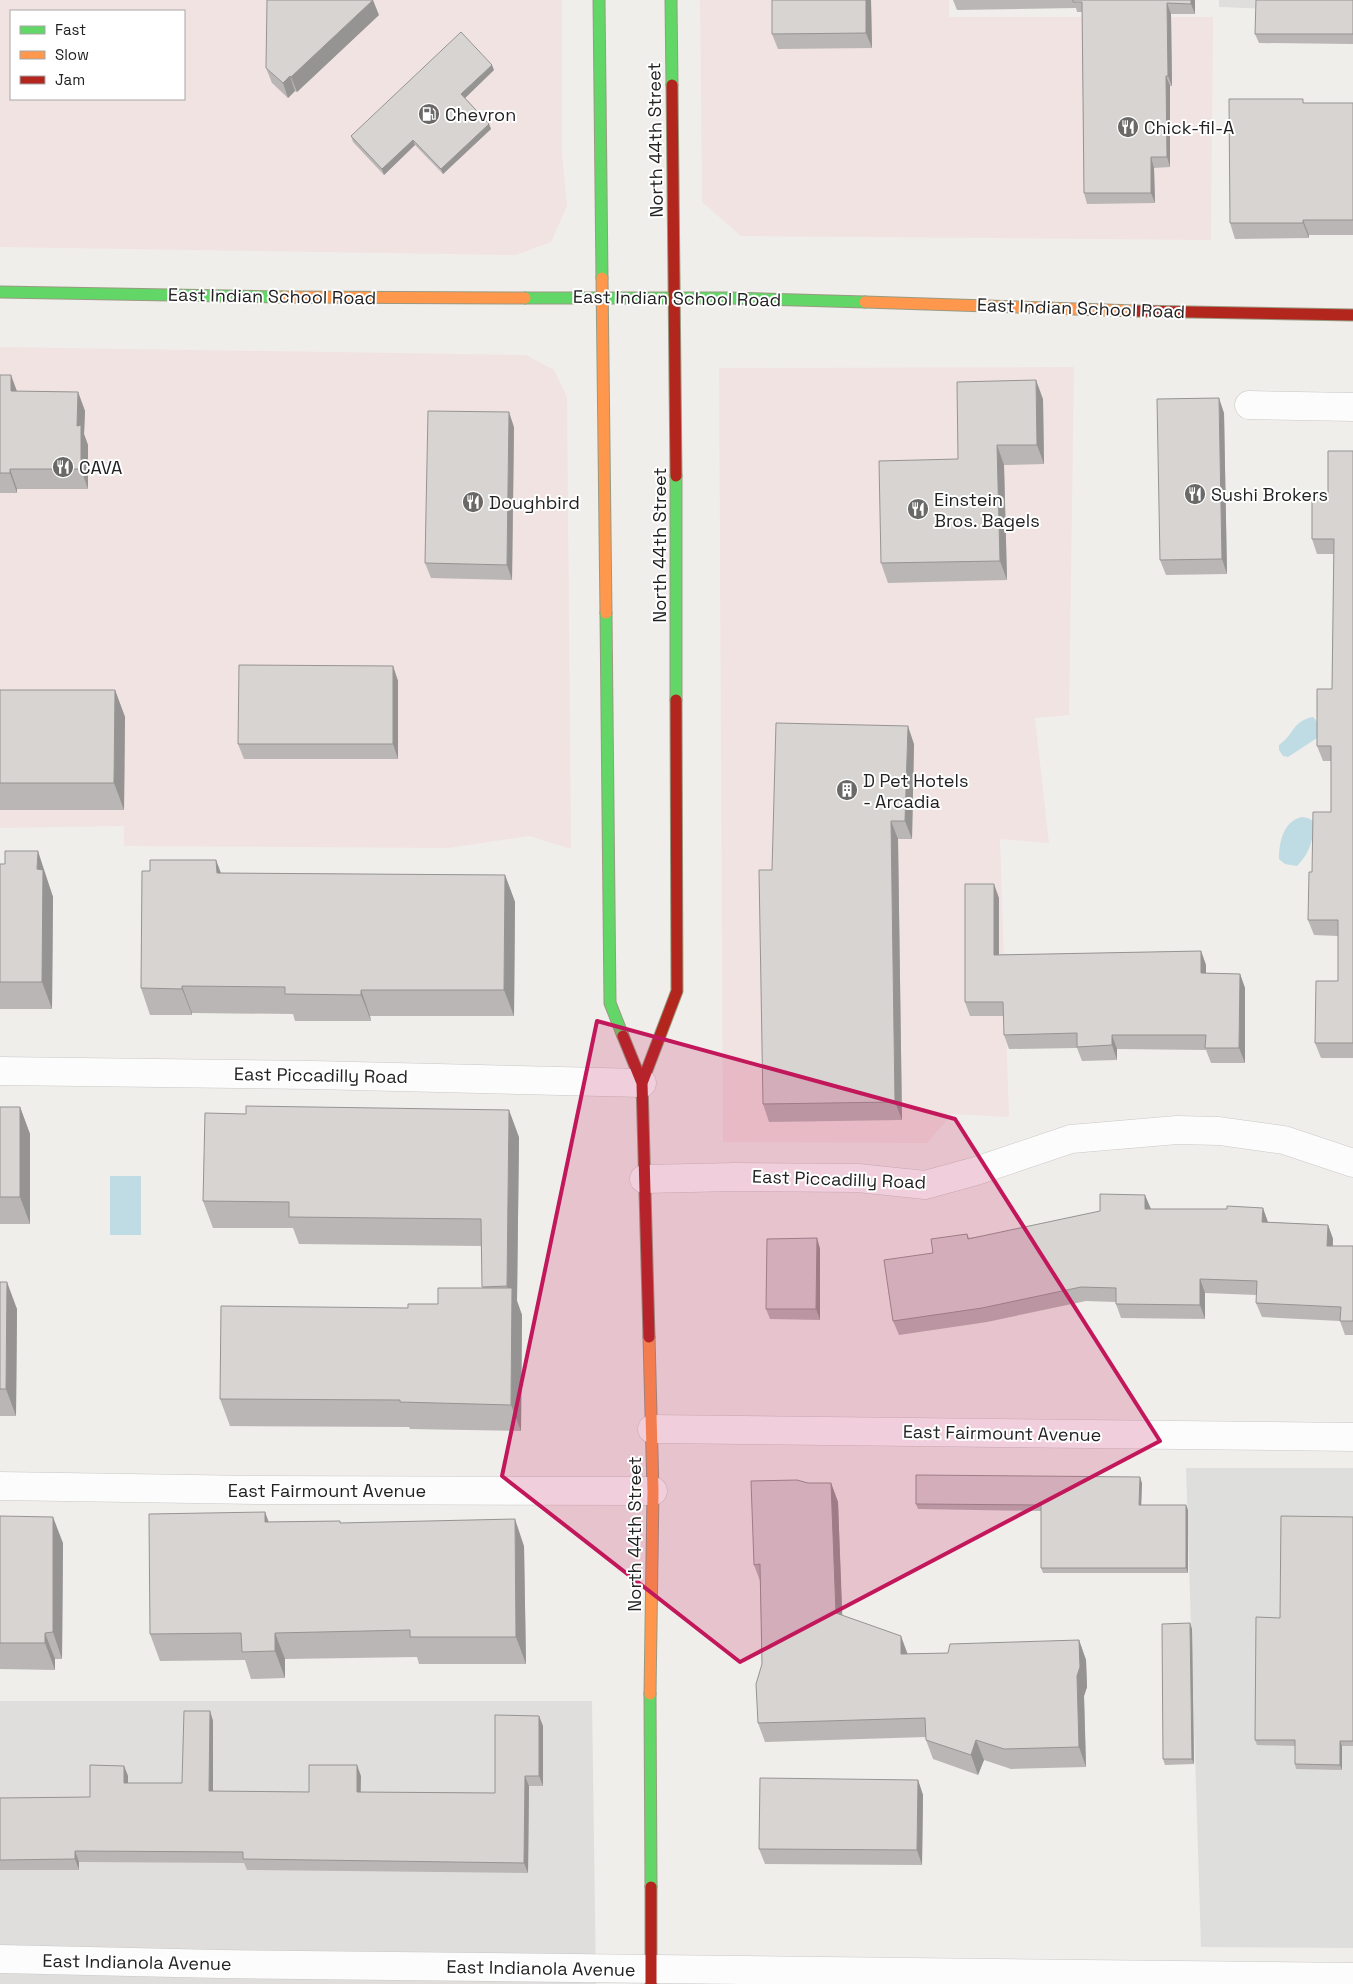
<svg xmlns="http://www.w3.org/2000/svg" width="1353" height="1984" font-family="'Space Grotesk',sans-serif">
  <rect width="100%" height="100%" fill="#f0eeeb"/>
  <path fill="#dfdedc" d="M 1219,0 L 1353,0 L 1353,12 L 1219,7 Z
    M 0,1701 L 592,1701 L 596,1984 L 0,1984 Z"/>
  <path fill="#f1e3e1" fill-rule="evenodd" d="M 0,0 L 562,0 L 562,154 L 567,206 L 551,242 L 516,255 L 0,247 ZM 11,11 L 184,11 L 184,99 L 11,99 Z
    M 700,0 L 949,0 L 949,17 L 1213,17 L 1211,240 L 741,236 L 702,202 Z
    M 0,347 L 526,355 L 554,370 L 567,397 L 571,849 L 529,836 L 449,848 L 124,846 L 124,826 L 0,828 Z
    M 1074,367 L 1069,715 L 1035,718 L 1049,843 L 1000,839 L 1009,1117 L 952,1114 L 927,1143 L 723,1142 L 719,368 Z"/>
  <path fill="#dededc" d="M 1186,1468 L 1353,1468 L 1353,1948 L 1201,1947 Z"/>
  <path fill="#bfdbe3" d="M 1313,717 C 1320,723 1319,730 1317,738 L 1288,757 L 1283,756 L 1279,750 L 1279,745 C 1294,735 1292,721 1313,717 Z
    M 1302,817 L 1308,818 L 1313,821 C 1314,839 1310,853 1297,866 L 1285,864 L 1279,859 C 1279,843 1283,821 1302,817 Z
    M 110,1176 L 141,1176 L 141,1235 L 110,1235 Z"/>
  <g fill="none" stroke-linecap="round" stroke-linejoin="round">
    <g stroke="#c9c8c7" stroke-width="29">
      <path id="street" d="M 1249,405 L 1353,407
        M 0,1071 L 313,1075 L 642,1083
        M 644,1179 L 736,1177 L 858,1178 L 925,1185 L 976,1171 L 1071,1139 L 1177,1130 L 1219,1131 L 1284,1140 L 1353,1163
        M 652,1429 L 1353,1437
        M 0,1486 L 260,1490 L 653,1491
        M 0,1959 L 219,1964 L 1353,1977"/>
    </g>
    <g stroke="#999a82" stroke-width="13">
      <path id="fast" d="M 599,0 L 602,278
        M 671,0 L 672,85
        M 0,292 L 282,297
        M 525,298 L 729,298 L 865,302
        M 676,476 L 676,700
        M 606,613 L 610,1003 L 623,1036
        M 650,1694 L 651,1887"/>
    </g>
    <g stroke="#999a82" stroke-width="13">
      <path id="slow" d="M 602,278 L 606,613
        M 282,297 L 525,298
        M 865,302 L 1135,311
        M 649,1337 L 653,1491 L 650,1694"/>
    </g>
    <g stroke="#999a82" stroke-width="13">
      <path id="jam" d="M 672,85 L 676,476
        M 1135,311 L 1353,315
        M 623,1036 L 642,1083 L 649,1337
        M 642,1083 L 677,991 L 676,700
        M 651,1984 L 651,1887"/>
    </g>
    <use href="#street" stroke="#fdfcfc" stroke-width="28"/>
    <use href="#fast" stroke="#63d668" stroke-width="11"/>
    <use href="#slow" stroke="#ff974d" stroke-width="11"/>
    <use href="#jam" stroke="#b3261e" stroke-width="11"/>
  </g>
  <path fill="#b9b6b5" d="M 772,0 L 871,0 L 872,48 L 778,49 L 772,34 Z
    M 953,0 L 1195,0 L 1195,14 L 1171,14 L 1172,86 L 1170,86 L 1170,167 L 1154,168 L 1155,203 L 1087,204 L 1084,193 L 1082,12 L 1077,12 L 1076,8 L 957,10 Z
    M 1353,0 L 1353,44 L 1259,43 L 1255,34 Z
    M 379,15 L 297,92 L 295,91 L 288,98 L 272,83 L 266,68 Z
    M 494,70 L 465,98 L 489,124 L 491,129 L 443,174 L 415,145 L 384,175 L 353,142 L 351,136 Z
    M 1304,103 L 1353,103 L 1353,235 L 1309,235 L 1309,238 L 1235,239 L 1230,223 Z
    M 0,375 L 17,391 L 78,392 L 85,411 L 84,434 L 88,445 L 88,489 L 17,489 L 17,493 L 0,493 Z
    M 1043,399 L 1044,464 L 1004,465 L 1007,580 L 888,583 L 881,563 L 958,459 Z
    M 1224,413 L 1227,574 L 1166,575 L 1160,560 Z
    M 514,427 L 512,580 L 431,578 L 425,563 Z
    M 1353,451 L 1353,1058 L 1321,1058 L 1315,1043 L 1338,981 L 1338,936 L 1314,935 L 1308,920 L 1312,872 L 1331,812 L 1331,761 L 1323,761 L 1317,746 L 1332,689 L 1334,554 L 1317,554 L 1312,539 L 1328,498 Z
    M 393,666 L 398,681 L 398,759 L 244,759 L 238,744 Z
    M 0,690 L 115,690 L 125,717 L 124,810 L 0,810 Z
    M 914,744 L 912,839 L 898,839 L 902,1120 L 769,1122 L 763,1104 L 772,870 Z
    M 216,860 L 221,873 L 505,875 L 515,902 L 514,1016 L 370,1016 L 371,1021 L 295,1021 L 293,1014 L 192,1013 L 192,1015 L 150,1015 L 141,988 L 150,871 Z
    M 0,864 L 47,878 L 47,880 L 53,897 L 52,1009 L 0,1009 Z
    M 999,898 L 999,955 L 1201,951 L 1206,965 L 1206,973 L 1240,974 L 1245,988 L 1245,1063 L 1211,1063 L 1206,1050 L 1117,1049 L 1117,1060 L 1082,1061 L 1077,1048 L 1009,1049 L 1004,1035 L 1004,1016 L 970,1016 L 965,1002 Z
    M 0,1107 L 20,1107 L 30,1134 L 30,1224 L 0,1224 Z
    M 519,1137 L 517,1301 L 522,1315 L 521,1431 L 410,1429 L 409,1427 L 230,1426 L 220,1399 L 408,1308 L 438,1304 L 483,1288 L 481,1246 L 299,1244 L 293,1228 L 213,1228 L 203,1201 Z
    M 1150,1209 L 1268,1222 L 1328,1225 L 1333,1239 L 1333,1246 L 1353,1246 L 1353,1335 L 1345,1335 L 1340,1321 L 1262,1317 L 1256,1303 L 1257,1295 L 1205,1293 L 1205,1319 L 1121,1318 L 1116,1304 L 1116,1302 L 1086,1301 L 987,1322 L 899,1335 L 893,1321 L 933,1253 L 967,1234 L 969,1238 Z
    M 817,1238 L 820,1249 L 820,1320 L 770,1319 L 766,1309 Z
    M 0,1282 L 17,1309 L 16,1416 L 0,1416 Z
    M 808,1483 L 831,1483 L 838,1502 L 842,1616 L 907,1654 L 948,1653 L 1079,1640 L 1086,1660 L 1087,1687 L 1084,1696 L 1086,1767 L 1011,1769 L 984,1760 L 978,1775 L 933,1759 L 926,1740 L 926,1737 L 765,1742 L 758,1723 L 762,1664 L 760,1581 L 754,1565 Z
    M 1142,1483 L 1141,1505 L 1188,1510 L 1188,1573 L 1043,1573 L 1041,1568 L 1041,1511 L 918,1509 L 916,1504 Z
    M 265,1512 L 268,1522 L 340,1521 L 340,1523 L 524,1546 L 526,1664 L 419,1664 L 417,1657 L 285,1659 L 285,1678 L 251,1679 L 245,1660 L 160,1661 L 150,1634 Z
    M 0,1516 L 63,1543 L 62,1659 L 55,1659 L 55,1670 L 0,1669 Z
    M 1353,1517 L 1353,1746 L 1342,1746 L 1342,1770 L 1296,1769 L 1295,1764 L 1295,1746 L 1257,1745 L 1255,1740 L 1280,1618 Z
    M 1190,1623 L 1192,1629 L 1194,1764 L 1165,1765 L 1163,1759 Z
    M 210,1711 L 213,1721 L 213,1791 L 309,1792 L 361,1776 L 361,1792 L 495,1793 L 539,1716 L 543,1726 L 543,1786 L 529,1786 L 528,1873 L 247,1870 L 244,1863 L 79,1862 L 79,1870 L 0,1870 L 0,1798 L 90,1797 L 124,1766 L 128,1776 L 128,1783 L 182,1783 Z
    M 918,1780 L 923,1795 L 922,1865 L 765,1864 L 759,1849 Z"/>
  <path fill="#969493" d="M 373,0 L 379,15 L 297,92 L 291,77 Z
    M 866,0 L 871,0 L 872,48 L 866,33 Z
    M 1191,0 L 1195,0 L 1195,14 L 1191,4 Z
    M 1167,3 L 1171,14 L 1172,86 L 1168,76 Z
    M 492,65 L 494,70 L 463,100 L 461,94 Z
    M 290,76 L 295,91 L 288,98 L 283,83 Z
    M 1166,76 L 1170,86 L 1170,167 L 1167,157 Z
    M 489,124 L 491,129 L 443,174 L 441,169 Z
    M 413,140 L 415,145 L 384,175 L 382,169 Z
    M 1151,157 L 1154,168 L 1155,203 L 1151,193 Z
    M 1303,220 L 1309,235 L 1309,238 L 1303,223 Z
    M 11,375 L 18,394 L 11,391 Z
    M 1036,380 L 1043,399 L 1044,464 L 1037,445 Z
    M 78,392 L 85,411 L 84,434 L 88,445 L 88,489 L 81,469 L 77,426 Z
    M 1219,398 L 1224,413 L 1227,574 L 1222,559 Z
    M 509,412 L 514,427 L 512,580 L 507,565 Z
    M 997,445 L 1004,465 L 1007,580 L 1000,561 Z
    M 10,469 L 17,489 L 17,493 L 10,473 Z
    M 393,666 L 398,681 L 398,759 L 393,744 Z
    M 115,690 L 125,717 L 124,810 L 114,783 Z
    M 908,726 L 914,744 L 912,839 L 905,821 Z
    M 891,821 L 898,839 L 902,1120 L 895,1102 Z
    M 38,851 L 53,897 L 52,1009 L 42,982 L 37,869 Z
    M 216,860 L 226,887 L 217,873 Z
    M 505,875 L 515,902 L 514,1016 L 504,990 Z
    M 994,884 L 999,898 L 999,969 L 994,955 Z
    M 1201,951 L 1206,965 L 1206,988 L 1201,973 Z
    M 1240,974 L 1245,988 L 1245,1063 L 1239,1048 Z
    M 182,986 L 192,1013 L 192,1015 L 182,989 Z
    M 361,990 L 370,1016 L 371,1021 L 361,995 Z
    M 1112,1035 L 1117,1049 L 1117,1060 L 1112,1045 Z
    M 20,1107 L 30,1134 L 30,1224 L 20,1197 Z
    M 509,1110 L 519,1137 L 517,1301 L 522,1315 L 521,1431 L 511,1405 L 512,1300 L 507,1286 Z
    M 1145,1195 L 1151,1209 L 1145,1209 Z
    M 1263,1208 L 1268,1222 L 1267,1236 L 1262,1222 Z
    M 1328,1225 L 1333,1239 L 1332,1260 L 1327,1246 Z
    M 817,1238 L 820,1249 L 820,1320 L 816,1309 Z
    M 1200,1279 L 1205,1293 L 1205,1319 L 1200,1305 Z
    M 7,1282 L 17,1309 L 16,1416 L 6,1389 Z
    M 1140,1477 L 1142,1483 L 1141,1510 L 1139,1505 Z
    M 831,1483 L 838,1502 L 843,1633 L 836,1613 Z
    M 1186,1505 L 1188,1510 L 1188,1573 L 1186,1568 Z
    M 265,1512 L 275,1539 L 265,1522 Z
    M 53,1517 L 63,1543 L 62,1659 L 53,1632 Z
    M 515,1519 L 524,1546 L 526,1664 L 516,1637 Z
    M 1190,1623 L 1192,1629 L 1194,1764 L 1192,1759 Z
    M 45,1633 L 55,1659 L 55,1670 L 45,1643 Z
    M 275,1633 L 285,1659 L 285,1678 L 275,1651 Z
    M 901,1636 L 908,1655 L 901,1654 Z
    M 1079,1640 L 1086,1660 L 1087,1687 L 1084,1696 L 1086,1767 L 1079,1747 L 1077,1676 Z
    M 210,1711 L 213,1721 L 213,1801 L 209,1791 Z
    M 539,1716 L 543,1726 L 543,1786 L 539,1776 Z
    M 976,1740 L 984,1760 L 978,1775 L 971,1755 Z
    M 1340,1741 L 1342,1746 L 1342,1770 L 1340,1765 Z
    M 357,1765 L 361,1776 L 360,1803 L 357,1792 Z
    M 124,1766 L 128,1776 L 128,1794 L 124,1783 Z
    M 525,1776 L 529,1786 L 528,1873 L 524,1863 Z
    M 918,1780 L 923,1795 L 922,1865 L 917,1850 Z
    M 75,1851 L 79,1862 L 79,1870 L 75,1859 Z"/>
  <path fill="#d7d4d2" stroke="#969493" d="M 267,0 L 373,0 L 291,77 L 290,76 L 283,83 L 266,68 Z
    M 772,0 L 866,0 L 866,33 L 772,34 Z
    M 1073,0 L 1191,0 L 1191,4 L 1167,3 L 1168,76 L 1166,76 L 1167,157 L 1151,157 L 1151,193 L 1084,193 L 1082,2 L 1073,2 Z
    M 1256,0 L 1353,0 L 1353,34 L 1255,34 Z
    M 461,32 L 492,65 L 461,94 L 489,124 L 441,169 L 413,140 L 382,169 L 351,136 Z
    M 1229,99 L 1303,99 L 1303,103 L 1353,103 L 1353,220 L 1303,220 L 1303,223 L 1230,223 Z
    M 0,375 L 11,375 L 11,391 L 78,392 L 77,426 L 81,425 L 81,469 L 10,469 L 10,473 L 0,473 Z
    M 1036,380 L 1037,445 L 997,445 L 1000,561 L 881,563 L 879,461 L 958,459 L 957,382 Z
    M 1219,398 L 1222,559 L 1160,560 L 1157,399 Z
    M 428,411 L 509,412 L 507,565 L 425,563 Z
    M 1328,451 L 1353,451 L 1353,1043 L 1315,1043 L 1316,981 L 1338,981 L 1338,920 L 1308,920 L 1309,872 L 1312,872 L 1313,812 L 1331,812 L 1331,746 L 1317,746 L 1317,689 L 1332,689 L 1334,539 L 1312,539 L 1312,497 L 1328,498 Z
    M 239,665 L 393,666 L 393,744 L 238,744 Z
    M 0,690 L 115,690 L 114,783 L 0,783 Z
    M 776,723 L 908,726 L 905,821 L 891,821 L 895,1102 L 763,1104 L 759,870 L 772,870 Z
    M 5,851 L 38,851 L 37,869 L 43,870 L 42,982 L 0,982 L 0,864 L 5,864 Z
    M 150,860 L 216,860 L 217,873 L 505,875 L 504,990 L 361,990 L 361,995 L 285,994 L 285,987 L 182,986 L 182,989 L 141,988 L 142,871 L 150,871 Z
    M 965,884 L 994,884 L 994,955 L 1201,951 L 1201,973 L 1240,974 L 1239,1048 L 1205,1048 L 1206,1035 L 1112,1035 L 1112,1045 L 1077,1047 L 1077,1033 L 1004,1035 L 1003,1002 L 965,1002 Z
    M 246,1106 L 509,1110 L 507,1286 L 482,1287 L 481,1219 L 289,1217 L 289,1202 L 203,1201 L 205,1113 L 246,1114 Z
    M 0,1107 L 20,1107 L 20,1197 L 0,1197 Z
    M 1100,1194 L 1145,1195 L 1145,1209 L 1227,1209 L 1227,1206 L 1263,1208 L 1262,1222 L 1328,1225 L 1327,1246 L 1353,1246 L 1353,1321 L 1340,1321 L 1341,1307 L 1256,1303 L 1257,1281 L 1200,1279 L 1200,1305 L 1116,1304 L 1116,1288 L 1081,1287 L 982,1308 L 893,1321 L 884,1260 L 933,1253 L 931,1239 L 967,1234 L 968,1239 L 1100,1211 Z
    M 817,1238 L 816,1309 L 766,1309 L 767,1239 Z
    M 0,1282 L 7,1282 L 6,1389 L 0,1389 Z
    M 438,1288 L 512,1288 L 511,1405 L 400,1402 L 400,1400 L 220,1399 L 221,1306 L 408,1308 L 408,1304 L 438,1304 Z
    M 916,1475 L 1140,1477 L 1139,1505 L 1186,1505 L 1186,1568 L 1041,1568 L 1041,1505 L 916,1504 Z
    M 797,1480 L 808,1483 L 831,1483 L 836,1613 L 901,1636 L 901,1654 L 948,1653 L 950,1644 L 1079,1640 L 1080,1667 L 1077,1676 L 1079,1747 L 1004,1749 L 976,1740 L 971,1755 L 926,1740 L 925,1718 L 758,1723 L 756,1684 L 762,1664 L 760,1564 L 754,1565 L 751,1481 Z
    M 265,1512 L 265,1522 L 340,1521 L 340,1523 L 515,1519 L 516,1637 L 410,1637 L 410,1630 L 275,1633 L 275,1651 L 242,1652 L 241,1633 L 150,1634 L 149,1514 Z
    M 0,1516 L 53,1517 L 53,1632 L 45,1633 L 45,1643 L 0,1643 Z
    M 1281,1516 L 1353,1517 L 1353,1741 L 1340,1741 L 1340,1765 L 1295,1764 L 1295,1740 L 1255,1740 L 1256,1617 L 1280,1618 Z
    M 1190,1623 L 1192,1759 L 1163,1759 L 1162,1624 Z
    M 184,1711 L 210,1711 L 209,1791 L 309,1792 L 309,1765 L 357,1765 L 357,1792 L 495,1793 L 495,1715 L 539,1716 L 539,1776 L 525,1776 L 524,1863 L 243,1859 L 243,1852 L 75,1851 L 75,1859 L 0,1860 L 0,1798 L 90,1797 L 90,1765 L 124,1766 L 124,1783 L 182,1783 Z
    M 760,1778 L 918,1780 L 917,1850 L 759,1849 Z"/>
  <path fill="#c2185b" fill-opacity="0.2" stroke="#c2185b" stroke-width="4" stroke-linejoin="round" d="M 597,1021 L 955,1119 L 1160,1441 L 740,1662 L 502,1476 Z"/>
  <defs>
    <g id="fuel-disc" transform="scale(1.125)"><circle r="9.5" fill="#6a6968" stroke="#fff"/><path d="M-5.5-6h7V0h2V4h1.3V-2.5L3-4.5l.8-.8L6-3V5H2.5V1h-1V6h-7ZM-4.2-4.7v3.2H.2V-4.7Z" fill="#fff"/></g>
    <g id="restaurant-disc" transform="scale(1.125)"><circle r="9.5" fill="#6a6968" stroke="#fff"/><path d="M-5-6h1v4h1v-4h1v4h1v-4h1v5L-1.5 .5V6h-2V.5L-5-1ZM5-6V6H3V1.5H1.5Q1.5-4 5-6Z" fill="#fff"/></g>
    <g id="building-disc" transform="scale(1.125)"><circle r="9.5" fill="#6a6968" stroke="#fff"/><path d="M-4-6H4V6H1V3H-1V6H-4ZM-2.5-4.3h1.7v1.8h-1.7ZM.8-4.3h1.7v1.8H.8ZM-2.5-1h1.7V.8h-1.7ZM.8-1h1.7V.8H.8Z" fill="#fff"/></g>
  </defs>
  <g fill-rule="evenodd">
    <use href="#fuel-disc" x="429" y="114"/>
    <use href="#restaurant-disc" x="1128" y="127"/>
    <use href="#restaurant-disc" x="63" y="467"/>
    <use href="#restaurant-disc" x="1195" y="494"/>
    <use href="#restaurant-disc" x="473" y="502"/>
    <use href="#restaurant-disc" x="918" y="509"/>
    <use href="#building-disc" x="847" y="790"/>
  </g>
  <g text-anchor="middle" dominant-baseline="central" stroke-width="4" stroke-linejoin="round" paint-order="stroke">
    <g font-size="18" fill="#222" stroke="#fff" text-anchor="start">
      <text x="445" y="114">Chevron</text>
      <text x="1144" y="127">Chick-fil-A</text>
      <text x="79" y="467">CAVA</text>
      <text x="1211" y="494">Sushi Brokers</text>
      <text x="934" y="499">Einstein<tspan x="934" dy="21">Bros. Bagels</tspan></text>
      <text x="489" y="502">Doughbird</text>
      <text x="863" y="780">D Pet Hotels<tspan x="863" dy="21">- Arcadia</tspan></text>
    </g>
    <g font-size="18" fill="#222" stroke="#fff">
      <text transform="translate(655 140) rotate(-91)">North 44th Street</text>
      <text transform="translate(272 296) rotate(1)">East Indian School Road</text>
      <text transform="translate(677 298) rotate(1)">East Indian School Road</text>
      <text transform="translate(1081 308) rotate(2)">East Indian School Road</text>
      <text transform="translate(659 545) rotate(-90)">North 44th Street</text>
      <text transform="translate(321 1075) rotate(1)">East Piccadilly Road</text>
      <text transform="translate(839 1179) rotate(2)">East Piccadilly Road</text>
      <text transform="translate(1002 1433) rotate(1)">East Fairmount Avenue</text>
      <text x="327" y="1490">East Fairmount Avenue</text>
      <text transform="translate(634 1534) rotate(-90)">North 44th Street</text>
      <text transform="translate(137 1962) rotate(1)">East Indianola Avenue</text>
      <text transform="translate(541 1968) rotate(1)">East Indianola Avenue</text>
    </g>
  </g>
  <rect x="10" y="10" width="175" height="90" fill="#ffffff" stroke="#a7a7a7"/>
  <rect x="20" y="26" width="25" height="8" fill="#63d668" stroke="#a7a7a7"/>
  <text x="55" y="35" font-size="15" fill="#222222">Fast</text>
  <rect x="20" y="51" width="25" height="8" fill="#ff974d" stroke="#a7a7a7"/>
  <text x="55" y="60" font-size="15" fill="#222222">Slow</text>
  <rect x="20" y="76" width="25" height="8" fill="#b3261e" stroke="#a7a7a7"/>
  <text x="55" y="85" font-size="15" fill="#222222">Jam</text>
</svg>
